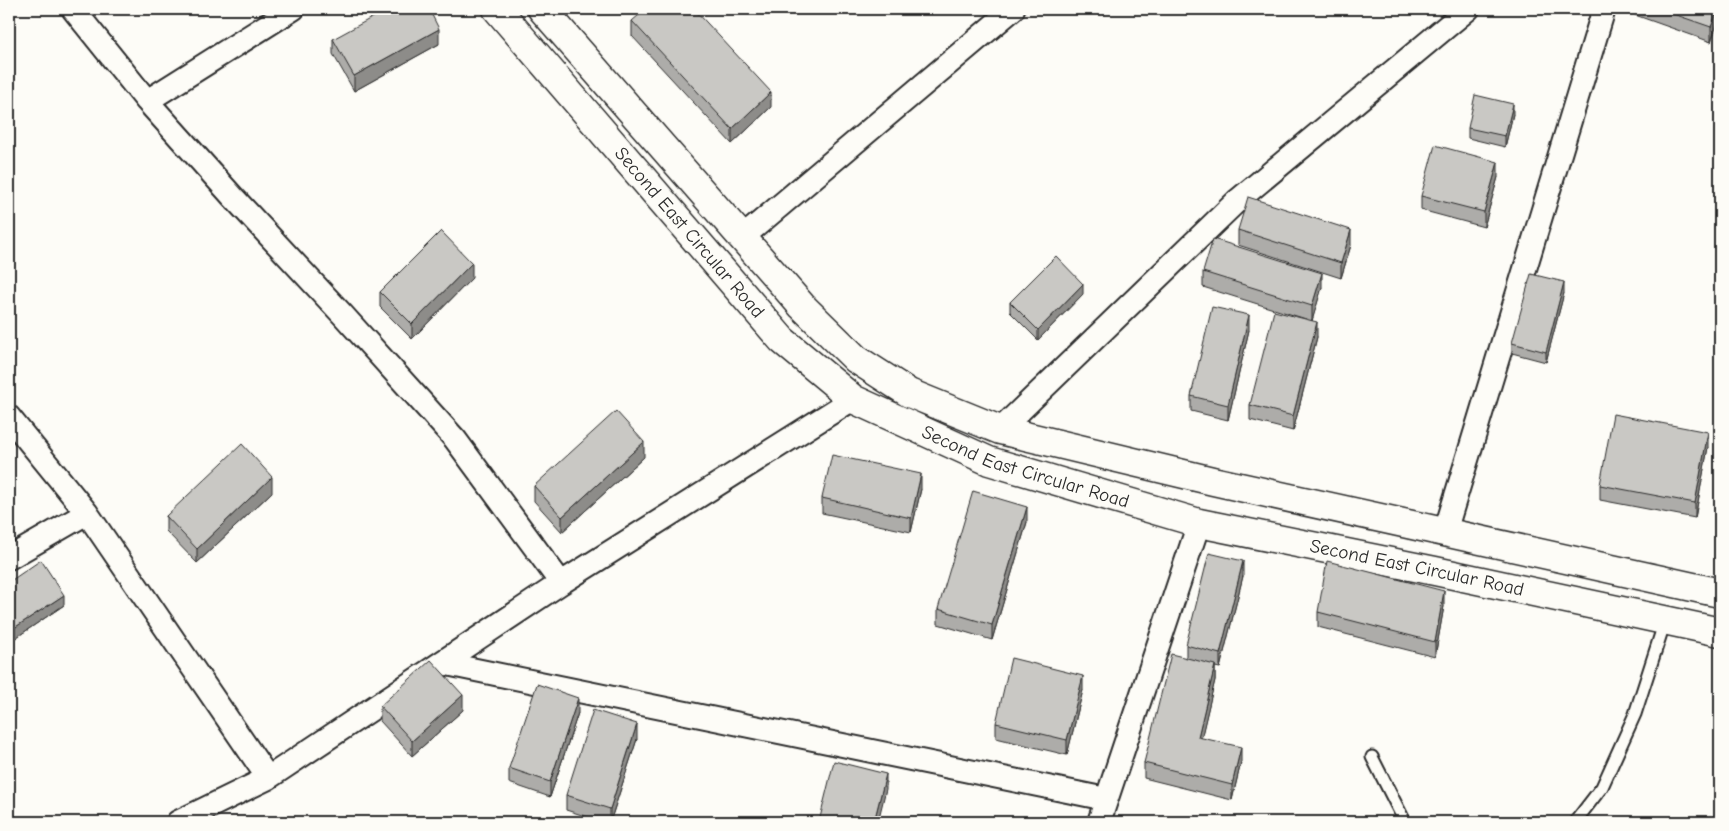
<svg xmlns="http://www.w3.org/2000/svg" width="1729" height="831" font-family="'Comic Neue',sans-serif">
  <rect width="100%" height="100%" fill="#fdfcf7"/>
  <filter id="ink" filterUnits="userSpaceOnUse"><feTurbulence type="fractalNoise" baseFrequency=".02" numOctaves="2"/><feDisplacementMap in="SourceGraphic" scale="10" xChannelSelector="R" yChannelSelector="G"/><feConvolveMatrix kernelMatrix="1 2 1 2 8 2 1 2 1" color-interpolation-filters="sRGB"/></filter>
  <g filter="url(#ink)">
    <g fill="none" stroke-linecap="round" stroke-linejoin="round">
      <g stroke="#2b2b2b" stroke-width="15">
        <path id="service" d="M 1372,757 L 1405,822
          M 1575,822 L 1602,787 L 1635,714 L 1665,621"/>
      </g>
      <g stroke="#2b2b2b" stroke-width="26">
        <path id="minor" d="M 73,9 L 147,101 L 233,197 L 343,315 L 455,439 L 561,583
          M 147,101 L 293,9
          M 743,237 L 1013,9
          M 9,417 L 87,513 L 268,778
          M 1000,430 L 1237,201 L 1468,9
          M 1445,532 L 1604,9
          M 9,558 L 87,513
          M 442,663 L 1106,799
          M 178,822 L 268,778 L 561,583 L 853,399
          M 1099,822 L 1199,523"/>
      </g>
      <g stroke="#2b2b2b" stroke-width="31">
        <g id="secondary">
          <path id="s1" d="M 497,9 L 782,340 L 853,399 L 989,461 L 1199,523 L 1435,571 L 1720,632"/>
          <path d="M 542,9 L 802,306 L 856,359 L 909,393 L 1000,430 L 1213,481 L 1720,593"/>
        </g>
      </g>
      <use href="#service" stroke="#fdfcf7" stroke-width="11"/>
      <use href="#minor" stroke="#fdfcf7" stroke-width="22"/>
      <use href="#secondary" stroke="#fdfcf7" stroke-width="28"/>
    </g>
    <path fill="#adaca9" stroke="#2b2b2b" d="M 1621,9 L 1720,9 L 1711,42 L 1621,10 Z
      M 632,21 L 771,107 L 732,144 L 632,36 Z
      M 333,39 L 439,44 L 354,91 L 333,54 Z
      M 1513,114 L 1505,147 L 1468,138 L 1468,128 Z
      M 1498,177 L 1484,227 L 1421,210 L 1421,196 Z
      M 1238,230 L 1351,245 L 1341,278 L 1238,245 Z
      M 1203,272 L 1322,287 L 1312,320 L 1317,337 L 1293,431 L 1250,420 L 1250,405 L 1306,319 L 1203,287 Z
      M 472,278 L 412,339 L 380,307 L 380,292 Z
      M 1564,293 L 1546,362 L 1512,353 L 1512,343 Z
      M 1083,294 L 1038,340 L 1010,312 L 1010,302 Z
      M 1249,330 L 1228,420 L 1191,411 L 1191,396 Z
      M 1708,447 L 1695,518 L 1600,500 L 1600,485 Z
      M 644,457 L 562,532 L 534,501 L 534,486 Z
      M 921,489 L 911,532 L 822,513 L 822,498 Z
      M 272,492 L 197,563 L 166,531 L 166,516 Z
      M 1027,522 L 992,640 L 938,624 L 938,609 Z
      M 1243,576 L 1220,668 L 1215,667 L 1215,680 L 1201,738 L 1241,762 L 1232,800 L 1144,778 L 1144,763 L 1186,658 L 1186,645 Z
      M 9,582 L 64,605 L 11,641 L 9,638 Z
      M 1444,606 L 1435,657 L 1318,627 L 1318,612 Z
      M 1083,690 L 1067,755 L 996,738 L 996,723 Z
      M 380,706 L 463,710 L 412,756 L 380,721 Z
      M 578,713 L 550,797 L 509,783 L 509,768 Z
      M 637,739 L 610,822 L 604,822 L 566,810 L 566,795 Z"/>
    <path fill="#8d8c89" stroke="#2b2b2b" d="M 1718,9 L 1720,9 L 1720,16 L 1711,42 L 1711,27 Z
      M 439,29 L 439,44 L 354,91 L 354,76 Z
      M 771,92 L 771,107 L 732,144 L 732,129 Z
      M 1513,104 L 1513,114 L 1505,147 L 1505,136 Z
      M 1498,162 L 1498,177 L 1484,227 L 1484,212 Z
      M 1351,230 L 1351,245 L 1341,278 L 1341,263 Z
      M 472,263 L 472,278 L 412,339 L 412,324 Z
      M 1322,273 L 1322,287 L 1312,321 L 1312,306 Z
      M 1564,282 L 1564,293 L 1546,362 L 1546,352 Z
      M 1083,284 L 1083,294 L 1038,340 L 1038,330 Z
      M 1249,315 L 1249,330 L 1228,420 L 1228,405 Z
      M 1317,322 L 1317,337 L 1293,431 L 1293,416 Z
      M 1708,432 L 1708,447 L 1695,518 L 1695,503 Z
      M 644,442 L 644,457 L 562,532 L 562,517 Z
      M 921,474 L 921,489 L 911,532 L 911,518 Z
      M 272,477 L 272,492 L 197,563 L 197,549 Z
      M 1027,507 L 1027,522 L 992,640 L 992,625 Z
      M 1243,561 L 1243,576 L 1220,668 L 1220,654 Z
      M 1444,591 L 1444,606 L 1435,657 L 1435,642 Z
      M 64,595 L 64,605 L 11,641 L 11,630 Z
      M 1215,665 L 1215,680 L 1198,752 L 1198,737 Z
      M 1083,676 L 1083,690 L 1067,755 L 1067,740 Z
      M 463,695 L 463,710 L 412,756 L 412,741 Z
      M 578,698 L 578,713 L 550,797 L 550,782 Z
      M 637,724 L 637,739 L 610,822 L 610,809 Z
      M 1241,747 L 1241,762 L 1232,800 L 1232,785 Z
      M 886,774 L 886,789 L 878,822 L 874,822 Z"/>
    <path fill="#c9c8c4" stroke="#2b2b2b" d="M 388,9 L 429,9 L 439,29 L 354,76 L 333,39 Z
      M 646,9 L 694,9 L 771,92 L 732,129 L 632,21 Z
      M 1659,9 L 1718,9 L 1711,27 Z
      M 1475,95 L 1513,104 L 1505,136 L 1468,128 Z
      M 1435,145 L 1498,162 L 1484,212 L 1421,196 Z
      M 1248,197 L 1351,230 L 1341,263 L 1238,230 Z
      M 441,231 L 472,263 L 412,324 L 380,292 Z
      M 1213,239 L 1322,273 L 1312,306 L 1203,272 Z
      M 1056,256 L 1083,284 L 1038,330 L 1010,302 Z
      M 1531,274 L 1564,282 L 1546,352 L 1512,343 Z
      M 1212,307 L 1249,315 L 1228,405 L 1191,396 Z
      M 1274,311 L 1317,322 L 1293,416 L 1250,405 Z
      M 616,411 L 644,442 L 562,517 L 534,486 Z
      M 1613,414 L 1708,432 L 1695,503 L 1600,485 Z
      M 242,444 L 272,477 L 197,549 L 166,516 Z
      M 832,455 L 921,474 L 911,518 L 822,498 Z
      M 973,491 L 1027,507 L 992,625 L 938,609 Z
      M 1209,553 L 1243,561 L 1220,654 L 1186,645 Z
      M 41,560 L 64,595 L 11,630 L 9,627 L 9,582 Z
      M 1327,561 L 1444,591 L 1435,642 L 1318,612 Z
      M 1171,654 L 1215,665 L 1198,737 L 1241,747 L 1232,785 L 1144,763 Z
      M 1011,658 L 1083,676 L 1067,740 L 996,723 Z
      M 431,660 L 463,695 L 412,741 L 380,706 Z
      M 537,684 L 578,698 L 550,782 L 509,768 Z
      M 593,710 L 637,724 L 610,809 L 566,795 Z
      M 834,761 L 886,774 L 874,822 L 819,822 Z"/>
  </g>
  <g text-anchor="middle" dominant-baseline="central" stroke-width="5" stroke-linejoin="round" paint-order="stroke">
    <g font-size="19" fill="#2b2b2b" stroke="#fdfcf7">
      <text stroke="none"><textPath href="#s1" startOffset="295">Second East Circular Road</textPath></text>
      <text stroke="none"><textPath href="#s1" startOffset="715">Second East Circular Road</textPath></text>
      <text stroke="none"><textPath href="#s1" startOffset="1120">Second East Circular Road</textPath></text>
    </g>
  </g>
  <rect width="1729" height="831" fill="none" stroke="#fdfcf7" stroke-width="30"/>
  <rect x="15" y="15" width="1699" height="801" fill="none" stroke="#2b2b2b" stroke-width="2" filter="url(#ink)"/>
</svg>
